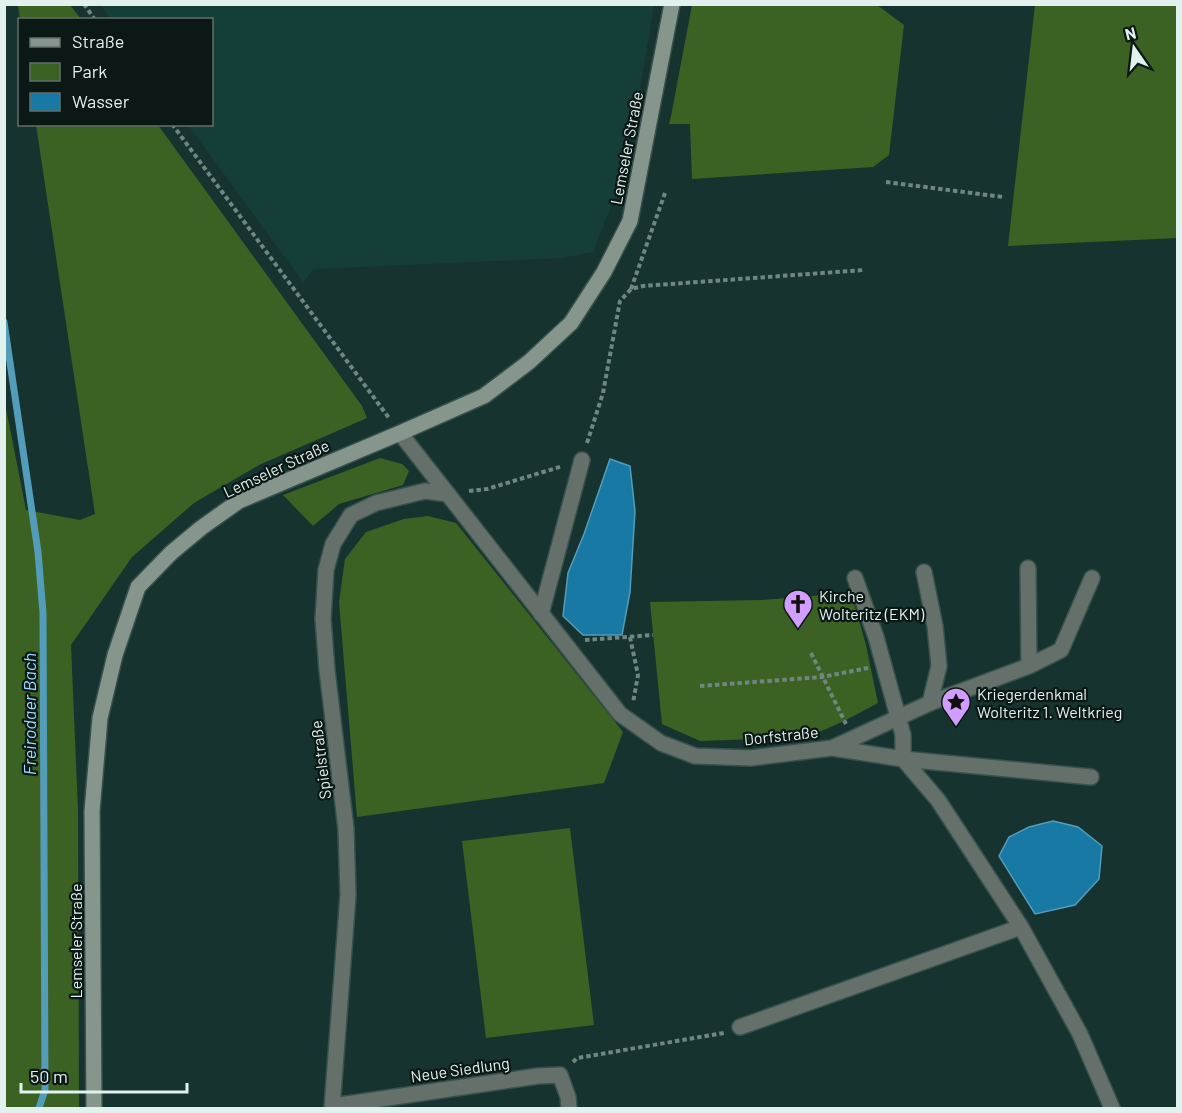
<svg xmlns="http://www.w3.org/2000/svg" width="1182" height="1113" font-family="Barlow,sans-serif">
  <rect width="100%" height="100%" fill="#17332f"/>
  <path fill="#163e39" d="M 101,5 L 654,5 L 637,108 L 618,188 L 593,252 L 562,258 L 314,269 L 303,282 L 188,125 L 212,124 L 212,20 L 111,19 Z"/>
  <path fill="#3c6223" d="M 18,5 L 70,5 L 81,19 L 20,19 Z
    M 692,5 L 877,5 L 904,25 L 889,155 L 873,167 L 692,179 L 690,124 L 669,124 L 671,116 Z
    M 1035,5 L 1177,5 L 1177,238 L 1008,246 Z
    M 158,125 L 362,406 L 367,418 L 259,465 L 194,503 L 132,557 L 71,645 L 78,810 L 79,1108 L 5,1108 L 5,403 L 26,510 L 80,520 L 95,514 L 36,125 Z
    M 380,458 L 402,464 L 409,471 L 403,485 L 339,504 L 313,526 L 283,495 Z
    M 428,516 L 456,523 L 623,732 L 604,783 L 357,817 L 339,602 L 345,559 L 366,532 L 404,519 Z
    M 851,593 L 866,645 L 878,703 L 844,721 L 808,737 L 700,741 L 662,724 L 650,602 L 761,600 Z
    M 570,828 L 594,1025 L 486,1038 L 462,841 Z"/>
  <path fill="#1779a4" stroke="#549dba" stroke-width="1.5" d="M 610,459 L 630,466 L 635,511 L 630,592 L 622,635 L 583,635 L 563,616 L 568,573 L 584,534 Z
    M 1053,821 L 1078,827 L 1102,846 L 1099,879 L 1075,905 L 1035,914 L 999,856 L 1009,837 L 1029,827 Z"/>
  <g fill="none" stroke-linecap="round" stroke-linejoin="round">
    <path stroke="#549dba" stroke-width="7" d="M 4,322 L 38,552 L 43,613 L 45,1090 L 39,1108"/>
    <g stroke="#37514e" stroke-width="18">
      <path id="street" d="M 400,433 L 620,714 L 661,743 L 695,756 L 751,758 L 832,748 L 903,759 L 938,800 L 1021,927 L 1080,1034 L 1112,1108
        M 924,572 L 935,626 L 939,666 L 930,703
        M 855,578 L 876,637 L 903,735 L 903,759 L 1091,777
        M 541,614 L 582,460
        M 1029,666 L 1061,650 L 1092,578
        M 832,748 L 930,703 L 1029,666 L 1028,568
        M 740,1027 L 1021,927
        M 333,1106 L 538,1076 L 560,1075 L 568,1097 L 569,1108
        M 332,1108 L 348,895 L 346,829 L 327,670 L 323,619 L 326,570 L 333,544 L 351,515 L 376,503 L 425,491 L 448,494"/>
    </g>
    <g stroke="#37514e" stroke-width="18">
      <path id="secondary" d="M 94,1108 L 92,811 L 100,718 L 115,655 L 138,587 L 171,553 L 201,528 L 239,501 L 400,433 L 484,396 L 529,362 L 571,323 L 604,272 L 630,221 L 672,4"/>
    </g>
    <path stroke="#6f8682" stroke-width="4" stroke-dasharray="4.5 3" stroke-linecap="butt" d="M 84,4 L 95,20
      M 172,124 L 389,418
      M 886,182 L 1003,197
      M 631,289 L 665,193
      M 587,443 L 603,393 L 620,301 L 631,289 L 643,286 L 864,270
      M 469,491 L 487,489 L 563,466
      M 630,637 L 638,675 L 633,703
      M 585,640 L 653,635
      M 811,653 L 846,724
      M 700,686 L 822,677 L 868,668
      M 573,1062 L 577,1058 L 724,1033"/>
    <use href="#street" stroke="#66706a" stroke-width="15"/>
    <use href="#secondary" stroke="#86968c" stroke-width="15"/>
  </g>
  <defs>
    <g id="church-pin" transform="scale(1.5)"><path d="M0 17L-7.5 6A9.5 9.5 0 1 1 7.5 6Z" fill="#d19dfe" stroke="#0c1816"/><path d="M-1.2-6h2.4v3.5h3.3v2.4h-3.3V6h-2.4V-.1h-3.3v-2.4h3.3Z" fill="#111"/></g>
    <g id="sight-pin" transform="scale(1.5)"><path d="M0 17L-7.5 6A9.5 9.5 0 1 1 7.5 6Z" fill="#d19dfe" stroke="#0c1816"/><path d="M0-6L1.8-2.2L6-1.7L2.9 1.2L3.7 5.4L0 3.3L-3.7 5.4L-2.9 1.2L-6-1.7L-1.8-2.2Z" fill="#111"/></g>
  </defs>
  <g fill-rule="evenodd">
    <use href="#church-pin" x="798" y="604"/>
    <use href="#sight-pin" x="956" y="702"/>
  </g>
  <g text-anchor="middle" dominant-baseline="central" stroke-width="4.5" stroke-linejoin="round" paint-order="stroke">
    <g font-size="16" fill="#e1f1ee" stroke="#0c1816">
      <text transform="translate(626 148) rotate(-79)">Lemseler Straße</text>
      <text transform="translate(276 468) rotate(-25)">Lemseler Straße</text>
      <text transform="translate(781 735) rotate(-6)">Dorfstraße</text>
      <text transform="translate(320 760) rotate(-97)">Spielstraße</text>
      <text transform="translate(75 941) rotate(-90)">Lemseler Straße</text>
      <text transform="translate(460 1069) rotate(-8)">Neue Siedlung</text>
    </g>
    <g font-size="16" fill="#e1f1ee" stroke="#0c1816" text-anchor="start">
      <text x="819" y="595">Kirche<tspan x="819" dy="18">Wolteritz (EKM)</tspan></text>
      <text x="977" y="693">Kriegerdenkmal<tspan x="977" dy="18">Wolteritz 1. Weltkrieg</tspan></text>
    </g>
    <g font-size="18" font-style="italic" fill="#9adafe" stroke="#0c1816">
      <text transform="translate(29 714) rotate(-90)">Freirodaer Bach</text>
    </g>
  </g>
  <rect width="1182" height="1113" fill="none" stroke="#e1f1ee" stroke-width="12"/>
  <rect x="18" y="18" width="195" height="108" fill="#0c1816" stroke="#616f6c" stroke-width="1.5"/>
  <rect x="30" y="38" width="30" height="9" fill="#86968c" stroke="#616f6c" stroke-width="1.5"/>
  <text x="72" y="48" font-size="18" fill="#e1f1ee">Straße</text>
  <rect x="30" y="63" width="30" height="18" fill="#3c6223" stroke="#616f6c" stroke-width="1.5"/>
  <text x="72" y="78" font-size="18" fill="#e1f1ee">Park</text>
  <rect x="30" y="93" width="30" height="18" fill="#1779a4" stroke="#616f6c" stroke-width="1.5"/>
  <text x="72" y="108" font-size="18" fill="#e1f1ee">Wasser</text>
  <g transform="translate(1134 48) rotate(346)" stroke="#0c1816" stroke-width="4.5" paint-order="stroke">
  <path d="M0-4.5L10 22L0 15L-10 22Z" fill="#e1f1ee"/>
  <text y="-9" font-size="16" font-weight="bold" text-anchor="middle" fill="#e1f1ee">N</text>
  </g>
  <path d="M21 1083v9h166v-9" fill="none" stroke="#e1f1ee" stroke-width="3"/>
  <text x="30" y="1083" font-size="18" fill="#e1f1ee" stroke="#0c1816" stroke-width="4.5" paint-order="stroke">50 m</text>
</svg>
